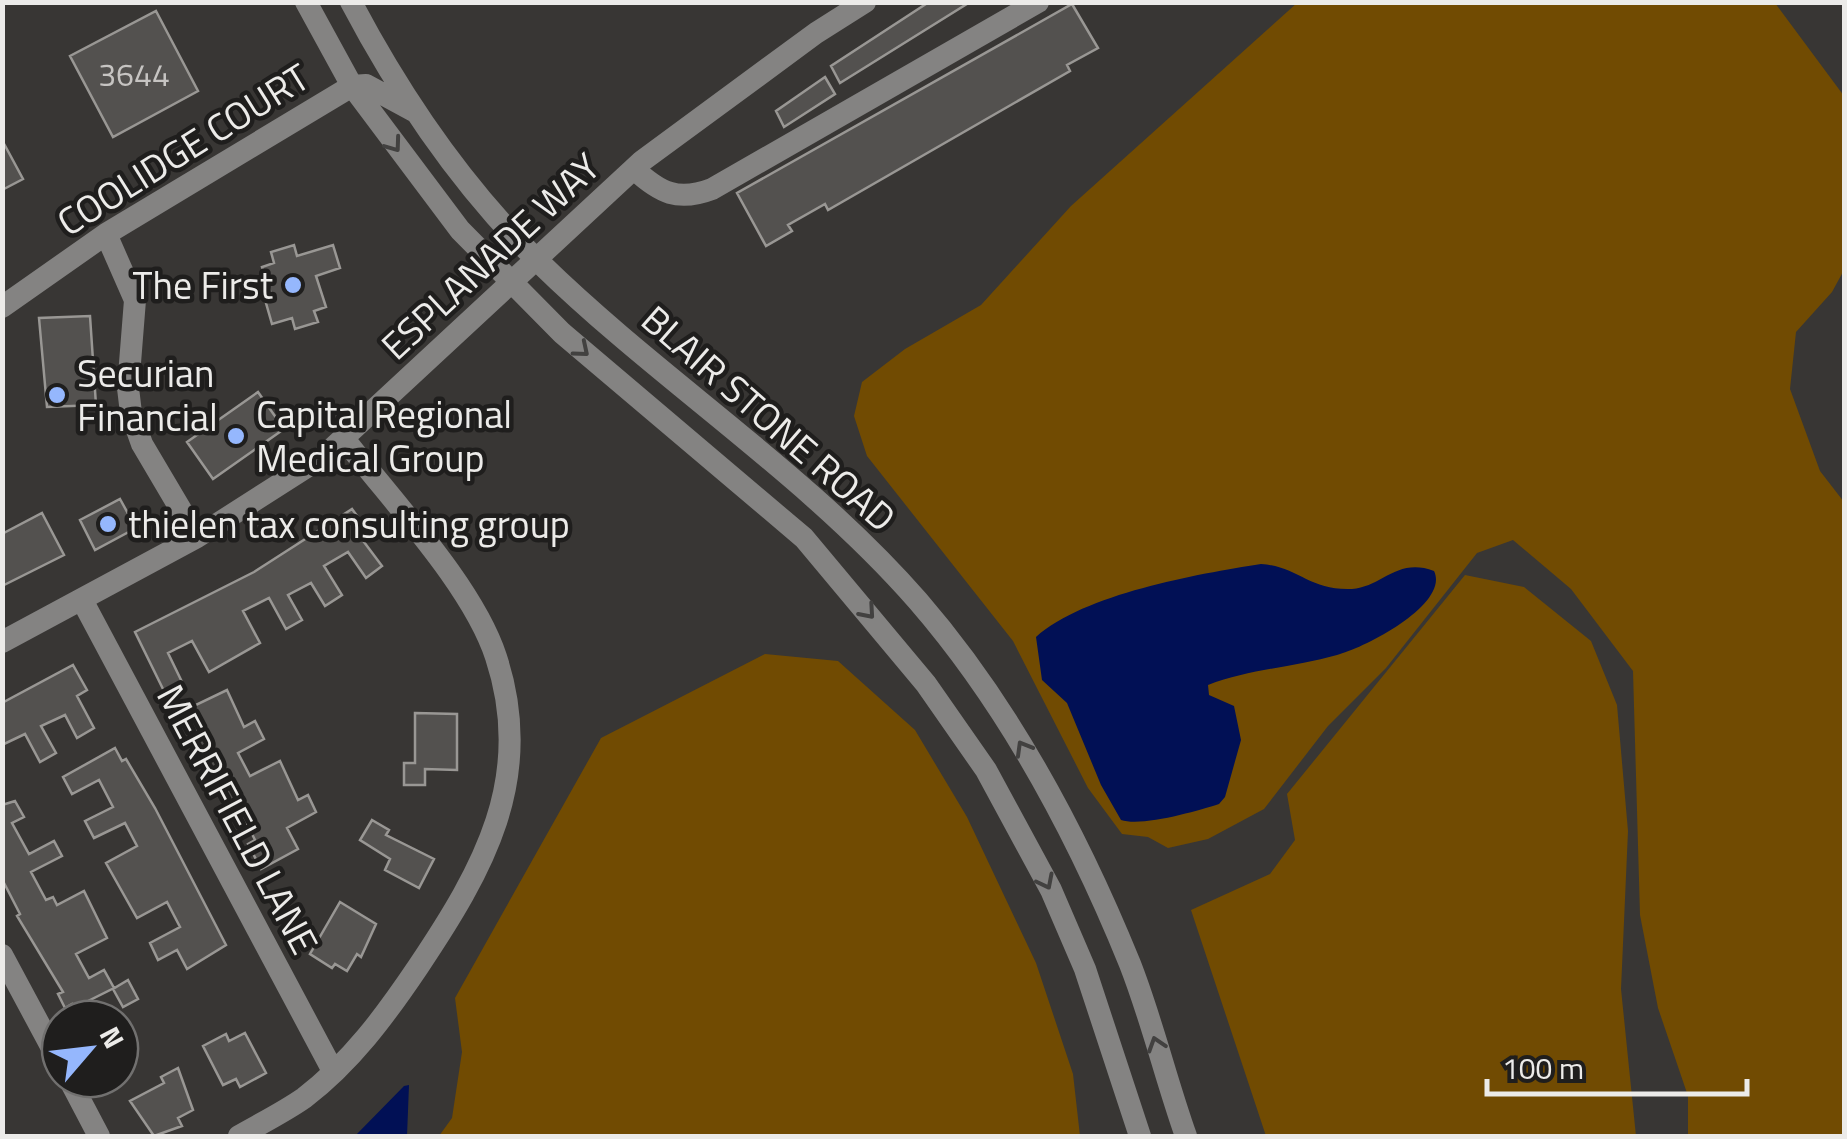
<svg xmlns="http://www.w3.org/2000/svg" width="1847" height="1139" font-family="'Titillium Web',sans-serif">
  <rect width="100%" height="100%" fill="#383634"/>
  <path fill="#714b02" d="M 1297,3 L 1775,3 L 1844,96 L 1844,270 L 1832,292 L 1796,332 L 1790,389 L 1820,471 L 1844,502 L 1844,1136 L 1688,1136 L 1688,1096 L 1658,1008 L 1640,915 L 1633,671 L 1571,589 L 1513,540 L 1477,553 L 1386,668 L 1328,726 L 1264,809 L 1208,839 L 1168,848 L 1148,837 L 1122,834 L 1088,788 L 1013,641 L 867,456 L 854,416 L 862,382 L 905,349 L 981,305 L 1071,206 Z
    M 1465,575 L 1524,587 L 1591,641 L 1617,705 L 1628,831 L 1621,989 L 1636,1136 L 1266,1136 L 1191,910 L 1270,874 L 1295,840 L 1287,794 Z
    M 765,654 L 838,661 L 915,730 L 967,817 L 1036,963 L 1073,1074 L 1080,1136 L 439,1136 L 452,1118 L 462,1052 L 455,998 L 601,738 Z"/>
  <path fill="#011055" d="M 1261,564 C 1297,566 1310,591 1352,589 C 1382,587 1397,557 1434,571 C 1450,604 1365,648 1337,655 C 1295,667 1250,669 1208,685 L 1209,695 L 1234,706 L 1241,740 L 1225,797 L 1219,804 C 1197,811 1142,827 1121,820 L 1101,785 L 1067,703 L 1042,680 L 1036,637 C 1084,594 1197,574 1261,564 Z
    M 409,1085 L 407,1136 L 355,1136 L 404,1086 Z"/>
  <path fill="#53514f" stroke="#999794" stroke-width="2.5" d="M 929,2 L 970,2 L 840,83 L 831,66 Z
    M 1072,4 L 1098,48 L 1067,65 L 1070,71 L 828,210 L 825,204 L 788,225 L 792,231 L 766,246 L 737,193 Z
    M 156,11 L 198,91 L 113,137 L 70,56 Z
    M 825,77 L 835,94 L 784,127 L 776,111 Z
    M 2,140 L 23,179 L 2,190 Z
    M 294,245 L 297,256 L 333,245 L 340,268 L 316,276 L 326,307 L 314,311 L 318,322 L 295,329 L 292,318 L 272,324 L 264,296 L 271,294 L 262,267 L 274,263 L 271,252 Z
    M 90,316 L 96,405 L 47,407 L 39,318 Z
    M 258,392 L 284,429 L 213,479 L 187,442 Z
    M 120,499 L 136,528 L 95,550 L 80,520 Z
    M 352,509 L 369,532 L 361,538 L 382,566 L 366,578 L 348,552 L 324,566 L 342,595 L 325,606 L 311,583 L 288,595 L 302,620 L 286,629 L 269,598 L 243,611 L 260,643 L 209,672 L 192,641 L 168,653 L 182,682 L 164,691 L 135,632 L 254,572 Z
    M 42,513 L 64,555 L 2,586 L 2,534 Z
    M 73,665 L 87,690 L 77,696 L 94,728 L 77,738 L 65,715 L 41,726 L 56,753 L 40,762 L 25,734 L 2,745 L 2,703 Z
    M 227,690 L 244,727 L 255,721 L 264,739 L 238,753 L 250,776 L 280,761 L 298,800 L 308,795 L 316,812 L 287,828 L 298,849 L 261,869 L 248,844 L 255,840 L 243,816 L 237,819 L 179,713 Z
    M 415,713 L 457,714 L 457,770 L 425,769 L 425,785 L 404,785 L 404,763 L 415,763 Z
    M 115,748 L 122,761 L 126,759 L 155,808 L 226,945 L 187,969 L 177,950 L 158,960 L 150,943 L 180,927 L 167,902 L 137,918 L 106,863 L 137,846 L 125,823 L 94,838 L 85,821 L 113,807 L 99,780 L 72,794 L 63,777 Z
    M 15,801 L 24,817 L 12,823 L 29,854 L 54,841 L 62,856 L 31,872 L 46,900 L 53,897 L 57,905 L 84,891 L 107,938 L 76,954 L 89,978 L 104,970 L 114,988 L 74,1008 L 72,1004 L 65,1008 L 58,994 L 63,992 L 17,916 L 20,914 L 2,879 L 2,805 Z
    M 372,820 L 389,830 L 386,835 L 434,859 L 419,888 L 385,870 L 390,859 L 360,840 Z
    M 340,902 L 376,924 L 361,957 L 357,954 L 347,971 L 335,964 L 332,968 L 310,954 Z
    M 128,980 L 138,999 L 123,1007 L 113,989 Z
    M 245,1033 L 266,1073 L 240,1087 L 236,1079 L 223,1085 L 203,1046 L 226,1034 L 229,1041 Z
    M 178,1068 L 193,1110 L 178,1118 L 182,1126 L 154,1136 L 130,1101 L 164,1083 L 161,1077 Z"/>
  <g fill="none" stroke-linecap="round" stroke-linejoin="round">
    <path stroke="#848382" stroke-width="22" d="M 306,2 L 352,86 L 460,230 L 562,333 L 804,538 L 926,684 L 986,770 L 1051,890 L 1085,969 L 1140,1136
      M 351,2 C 401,97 465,190 541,264 C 662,382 806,473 918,601 C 1009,706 1078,836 1130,964 C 1152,1020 1166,1080 1186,1136
      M 634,169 C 660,193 678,202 712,189 L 1038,2
      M 106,234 L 135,300 L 128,388 L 131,413 L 142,444 L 197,537
      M 2,307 L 106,234 L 352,86 L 366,85 L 414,111
      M 82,600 L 333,1071
      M 2,642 L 197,537 L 324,456 L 642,161 L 816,33 L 865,2
      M 2,955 L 60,1063
      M 69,1079 L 99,1136
      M 239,1136 C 260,1124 284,1112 304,1098 C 351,1062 385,1016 418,967 C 483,870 536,778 496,657 C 473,586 392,501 345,440"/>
  </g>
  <defs><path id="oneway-chevron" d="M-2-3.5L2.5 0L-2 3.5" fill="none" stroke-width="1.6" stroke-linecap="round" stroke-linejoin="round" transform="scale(2.5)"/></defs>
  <g stroke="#424140">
    <use href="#oneway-chevron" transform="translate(394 145) rotate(54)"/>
    <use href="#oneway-chevron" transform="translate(582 350) rotate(40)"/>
    <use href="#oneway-chevron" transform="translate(868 612) rotate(49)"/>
    <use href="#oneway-chevron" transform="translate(1023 748) rotate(-120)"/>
    <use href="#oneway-chevron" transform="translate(1046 882) rotate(63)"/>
    <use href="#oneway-chevron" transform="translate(1156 1044) rotate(-108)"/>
  </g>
  <g fill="#95b7fd" stroke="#1f1e1d" stroke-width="4">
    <circle cx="293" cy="285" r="10"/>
    <circle cx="57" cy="395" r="10"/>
    <circle cx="236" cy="436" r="10"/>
    <circle cx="108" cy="524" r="10"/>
  </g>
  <g text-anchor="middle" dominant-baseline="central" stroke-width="9" stroke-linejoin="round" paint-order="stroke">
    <g font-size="32" fill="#c6c4c2">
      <text x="134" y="74">3644</text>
    </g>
    <g font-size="38" fill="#ecebe9" stroke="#1f1e1d">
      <text transform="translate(183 149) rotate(-32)">COOLIDGE COURT</text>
      <text transform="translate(490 256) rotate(-43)">ESPLANADE WAY</text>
      <text transform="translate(769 418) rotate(41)">BLAIR STONE ROAD</text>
      <text transform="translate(238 819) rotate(62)">MERRIFIELD LANE</text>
    </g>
    <g font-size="38" fill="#ecebe9" stroke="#1f1e1d" text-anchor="start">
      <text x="273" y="285" text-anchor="end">The First</text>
      <text x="77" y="373">Securian<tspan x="77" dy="44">Financial</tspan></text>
      <text x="256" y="414">Capital Regional<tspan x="256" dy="44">Medical Group</tspan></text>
      <text x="128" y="524">thielen tax consulting group</text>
    </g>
  </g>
  <rect width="1847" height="1139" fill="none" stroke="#ecebe9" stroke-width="10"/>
  <g transform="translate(90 1049) rotate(62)"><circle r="48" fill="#1f1e1d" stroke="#71706f" stroke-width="2.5"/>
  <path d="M0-8L18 38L0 25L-18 38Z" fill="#95b7fd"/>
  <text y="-15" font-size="28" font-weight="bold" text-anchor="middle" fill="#ecebe9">N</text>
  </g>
  <path d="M1487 1079v15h260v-15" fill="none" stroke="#ecebe9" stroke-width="5"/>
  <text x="1502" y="1079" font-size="30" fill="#ecebe9" stroke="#1f1e1d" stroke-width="8" paint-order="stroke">100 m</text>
</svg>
